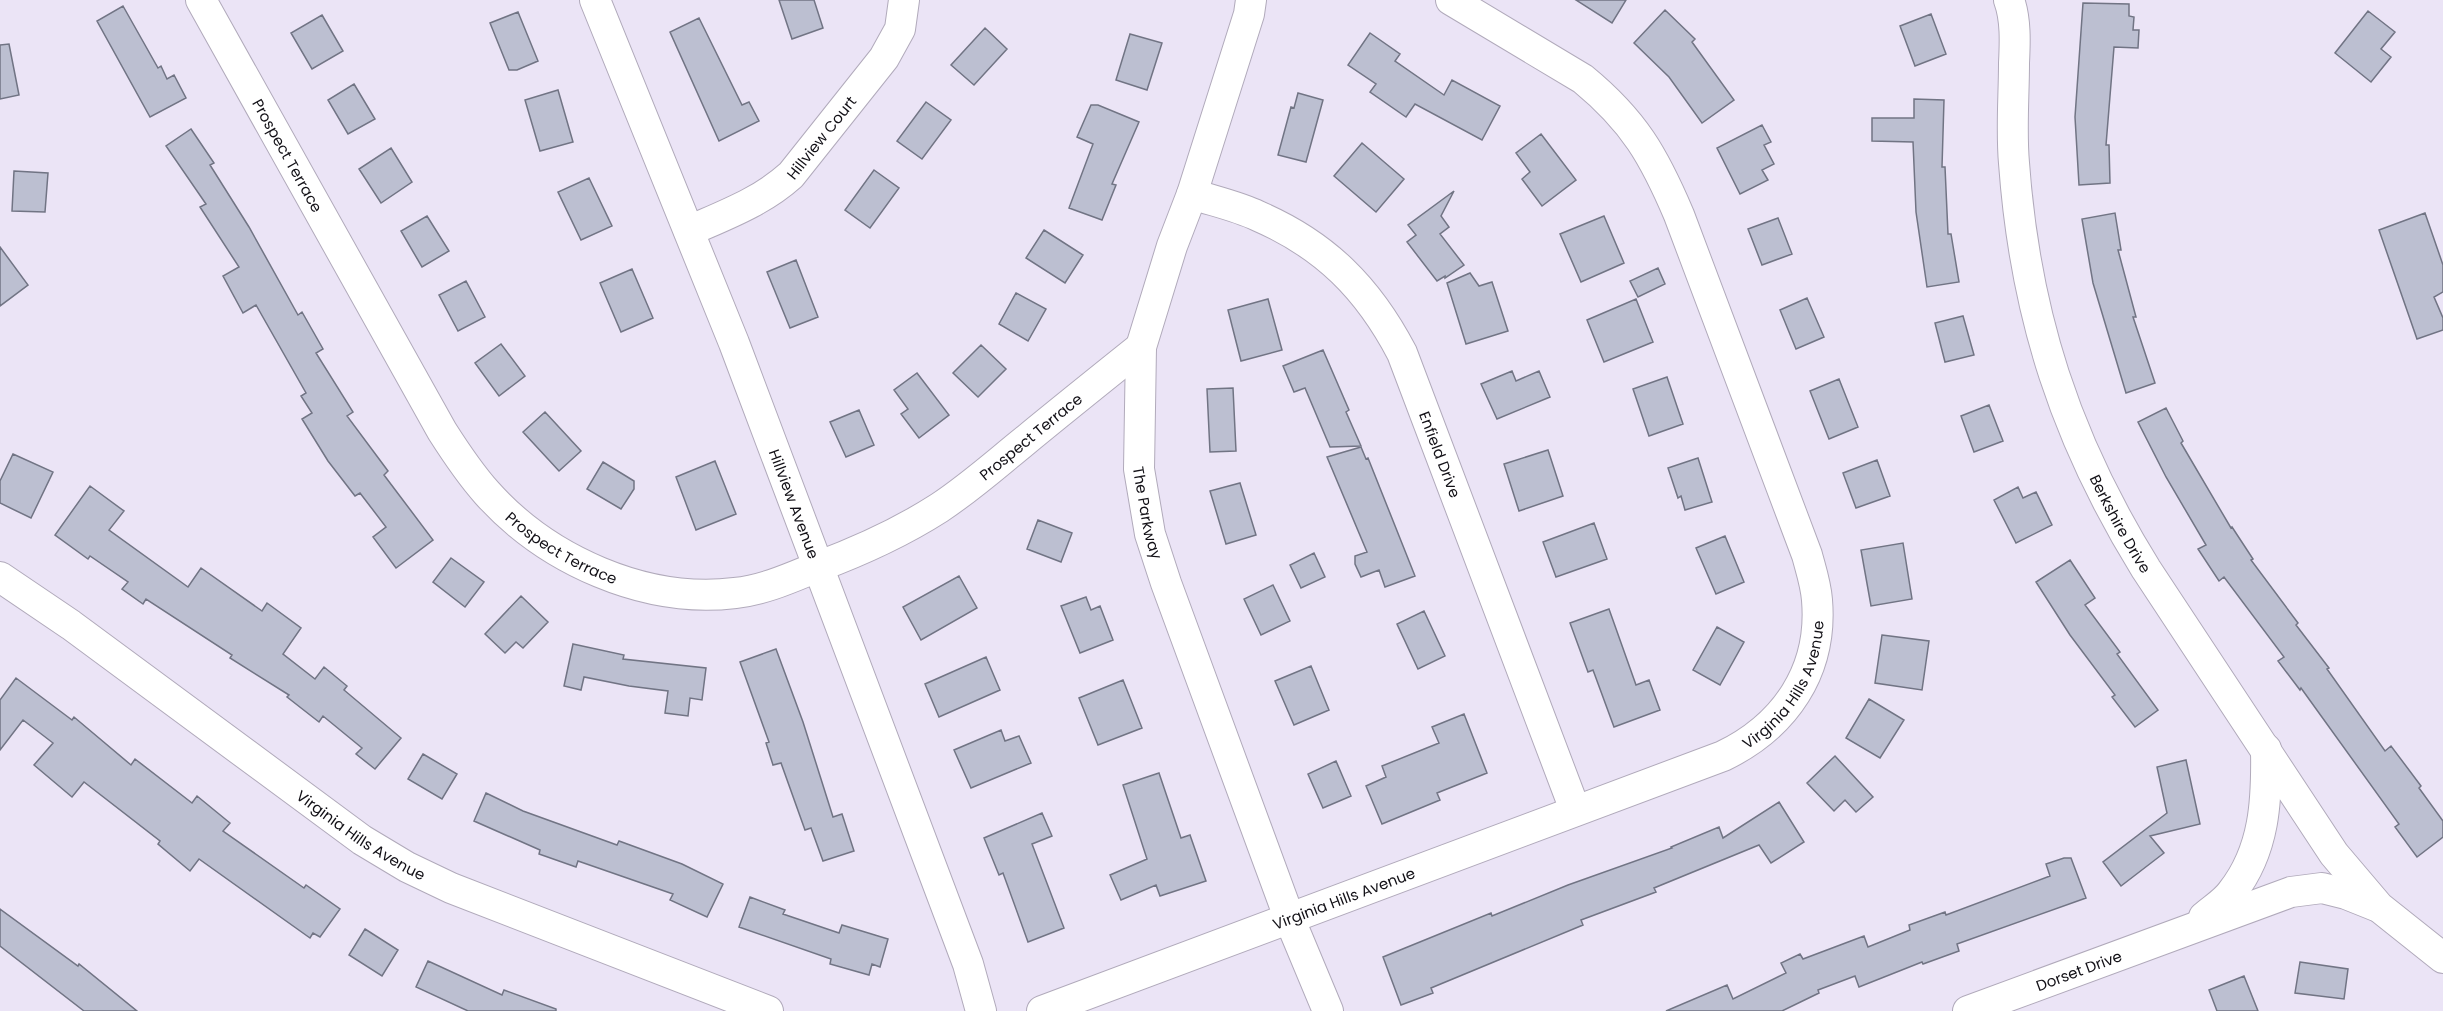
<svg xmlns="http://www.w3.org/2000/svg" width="2443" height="1011" font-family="Poppins,sans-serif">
  <rect width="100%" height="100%" fill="#ebe4f6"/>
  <path fill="#bcbfd1" stroke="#717484" stroke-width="1.5" d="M 779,0 L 814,0 L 823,28 L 792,39 Z
    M 1576,0 L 1626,0 L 1612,23 Z
    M 2083,3 L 2129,4 L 2129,16 L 2134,17 L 2133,30 L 2139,30 L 2138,48 L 2114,47 L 2106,145 L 2109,145 L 2110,183 L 2079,185 L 2075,117 Z
    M 123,6 L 158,68 L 161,66 L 167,79 L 174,75 L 186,98 L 150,117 L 97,21 Z
    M 1665,10 L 1695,39 L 1692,42 L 1734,100 L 1702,123 L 1669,77 L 1634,43 Z
    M 2368,11 L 2395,32 L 2381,49 L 2391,57 L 2371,82 L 2335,53 Z
    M 518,12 L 538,61 L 517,70 L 509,70 L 490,23 Z
    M 1931,14 L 1946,54 L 1915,66 L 1900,26 Z
    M 322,15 L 343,51 L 312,69 L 291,33 Z
    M 699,18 L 742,105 L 749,102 L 759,121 L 719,141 L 670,32 Z
    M 985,28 L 1007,49 L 974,85 L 951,65 Z
    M 1370,33 L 1400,54 L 1395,61 L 1444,95 L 1452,80 L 1500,106 L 1482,140 L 1415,104 L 1406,117 L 1370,92 L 1376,84 L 1348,65 Z
    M 1130,34 L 1162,43 L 1147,90 L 1116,80 Z
    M 9,44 L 19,95 L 0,99 L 0,45 Z
    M 354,84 L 375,119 L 348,134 L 328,100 Z
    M 558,90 L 573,142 L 540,151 L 525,100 Z
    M 1298,93 L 1323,100 L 1306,162 L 1278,155 L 1291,107 L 1294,108 Z
    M 1914,99 L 1944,100 L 1942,167 L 1945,167 L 1948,234 L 1951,234 L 1959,282 L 1927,287 L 1916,212 L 1913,142 L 1872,141 L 1872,118 L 1914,118 Z
    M 926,102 L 951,120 L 922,159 L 897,141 Z
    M 1091,105 L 1098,105 L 1139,122 L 1112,184 L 1116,185 L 1102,220 L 1069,208 L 1093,144 L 1077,137 Z
    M 1762,125 L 1771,142 L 1764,145 L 1774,164 L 1762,170 L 1768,180 L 1740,194 L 1717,148 Z
    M 191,129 L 214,163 L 210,165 L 249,227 L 298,315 L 302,312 L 323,349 L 316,353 L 353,412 L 347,416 L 388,471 L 384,475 L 433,540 L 396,568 L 373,537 L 386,527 L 360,493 L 355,496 L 328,461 L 302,419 L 312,413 L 301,396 L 306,393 L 256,305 L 243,313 L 223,276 L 239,267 L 200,207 L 206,204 L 166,146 Z
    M 1541,134 L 1576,180 L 1542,206 L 1522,179 L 1530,172 L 1516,153 Z
    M 1362,143 L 1404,179 L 1376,212 L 1334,176 Z
    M 391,148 L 412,182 L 381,203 L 359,169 Z
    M 874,170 L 899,188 L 870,228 L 845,210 Z
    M 14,171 L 48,173 L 45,212 L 12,211 Z
    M 589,178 L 612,226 L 581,240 L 558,192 Z
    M 1454,191 L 1441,216 L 1449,227 L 1440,234 L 1464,265 L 1445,278 L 1445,276 L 1437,281 L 1407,242 L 1416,235 L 1408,225 Z
    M 2115,213 L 2121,250 L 2118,250 L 2136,317 L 2133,317 L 2155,383 L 2126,393 L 2093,283 L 2082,219 Z
    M 2425,213 L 2443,265 L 2443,292 L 2434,297 L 2443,318 L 2443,330 L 2417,339 L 2379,230 Z
    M 427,216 L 449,251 L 422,267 L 401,231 Z
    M 1604,216 L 1624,263 L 1581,282 L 1560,234 Z
    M 1778,218 L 1792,254 L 1762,265 L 1748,229 Z
    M 1044,230 L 1083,255 L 1065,283 L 1026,258 Z
    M 0,247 L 28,285 L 0,306 Z
    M 796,260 L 818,317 L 790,328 L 767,272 Z
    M 1658,268 L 1665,284 L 1638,297 L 1630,281 Z
    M 632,269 L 653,318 L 621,332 L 600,283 Z
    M 1470,273 L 1479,286 L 1492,282 L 1508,331 L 1466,344 L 1447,283 Z
    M 466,281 L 485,317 L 458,331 L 439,295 Z
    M 1016,293 L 1046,309 L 1028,341 L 999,324 Z
    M 1807,298 L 1824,337 L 1796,349 L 1780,310 Z
    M 1268,299 L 1282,350 L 1241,361 L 1228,310 Z
    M 1636,299 L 1653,342 L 1604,362 L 1587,320 Z
    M 1963,316 L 1974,355 L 1945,362 L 1935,323 Z
    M 501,344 L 525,376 L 499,396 L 475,363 Z
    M 981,345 L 1006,369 L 978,397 L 953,373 Z
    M 1323,350 L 1349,410 L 1346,412 L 1361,446 L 1330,447 L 1305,388 L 1294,392 L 1283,366 Z
    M 1512,371 L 1516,381 L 1539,371 L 1550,397 L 1497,419 L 1481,384 Z
    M 917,373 L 949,415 L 919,438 L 901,414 L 908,409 L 894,390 Z
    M 1667,377 L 1683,424 L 1649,436 L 1633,389 Z
    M 1839,379 L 1858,427 L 1829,439 L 1810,391 Z
    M 1233,388 L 1236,451 L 1210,452 L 1207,389 Z
    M 1989,405 L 2003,441 L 1974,452 L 1961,416 Z
    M 2166,408 L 2183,441 L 2181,443 L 2231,528 L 2232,527 L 2253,559 L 2251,560 L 2298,623 L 2296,625 L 2329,668 L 2327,669 L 2385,751 L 2391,746 L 2421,786 L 2419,788 L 2443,821 L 2443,837 L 2417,857 L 2395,827 L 2399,824 L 2301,688 L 2300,690 L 2278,661 L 2284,657 L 2224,577 L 2219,581 L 2198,549 L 2206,545 L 2166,477 L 2138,422 Z
    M 859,410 L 874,445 L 846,457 L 830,422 Z
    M 545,412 L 581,451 L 559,471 L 523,432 Z
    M 1361,447 L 1366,459 L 1368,458 L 1415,576 L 1385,587 L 1379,570 L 1361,577 L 1355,564 L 1355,556 L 1367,552 L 1327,457 Z
    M 1548,450 L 1563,496 L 1519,511 L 1504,464 Z
    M 13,454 L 53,472 L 31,518 L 0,503 L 0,481 Z
    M 1698,458 L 1712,502 L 1685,510 L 1681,496 L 1678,498 L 1668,468 Z
    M 1877,460 L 1890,496 L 1856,508 L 1843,473 Z
    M 715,461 L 736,514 L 696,530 L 676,477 Z
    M 603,462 L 634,481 L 634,489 L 621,509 L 587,489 Z
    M 1240,483 L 1256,535 L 1226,544 L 1210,491 Z
    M 90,486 L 124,511 L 109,530 L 188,587 L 201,568 L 262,611 L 267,603 L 301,628 L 283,654 L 315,679 L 324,667 L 347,686 L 344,690 L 401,738 L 375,769 L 356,754 L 362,748 L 323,716 L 319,722 L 287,697 L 289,695 L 230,658 L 232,655 L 146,599 L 143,604 L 122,589 L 128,582 L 90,556 L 88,559 L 55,535 Z
    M 2018,487 L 2023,498 L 2036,492 L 2052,525 L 2016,543 L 1994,500 Z
    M 1038,520 L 1072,533 L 1061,562 L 1027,549 Z
    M 1594,523 L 1607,559 L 1556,577 L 1543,542 Z
    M 1725,536 L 1744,582 L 1716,594 L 1696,548 Z
    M 1903,543 L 1912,599 L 1871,606 L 1861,550 Z
    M 1314,553 L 1325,577 L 1301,588 L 1290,565 Z
    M 451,558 L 484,582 L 465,607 L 433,582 Z
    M 2070,560 L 2095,598 L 2085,605 L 2120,652 L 2117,654 L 2158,710 L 2135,727 L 2112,697 L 2115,695 L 2070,635 L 2036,582 Z
    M 959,576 L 977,608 L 921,640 L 903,607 Z
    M 1273,585 L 1290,621 L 1261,635 L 1244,599 Z
    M 521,596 L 548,622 L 523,648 L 516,642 L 505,653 L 485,634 Z
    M 1086,597 L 1091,610 L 1100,606 L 1113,640 L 1080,653 L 1061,606 Z
    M 1609,609 L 1636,685 L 1649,680 L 1660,710 L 1614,727 L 1593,670 L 1588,672 L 1570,623 Z
    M 1424,611 L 1445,656 L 1418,669 L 1397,624 Z
    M 1717,627 L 1744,642 L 1720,685 L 1693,670 Z
    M 1882,635 L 1929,641 L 1922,690 L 1875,683 Z
    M 573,644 L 624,655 L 623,659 L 706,668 L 702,700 L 690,698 L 688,716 L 665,713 L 668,691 L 629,686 L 584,677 L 581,690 L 564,686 Z
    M 776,649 L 803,722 L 833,817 L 842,814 L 854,851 L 823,861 L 811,828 L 805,830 L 781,763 L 773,765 L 766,743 L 769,742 L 740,662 Z
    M 986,657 L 1000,690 L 939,717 L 925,684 Z
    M 1311,666 L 1329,710 L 1294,725 L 1275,681 Z
    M 16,678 L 72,720 L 74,717 L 131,765 L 135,759 L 192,803 L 197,796 L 230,823 L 223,831 L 304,888 L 306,885 L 340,909 L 320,937 L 313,933 L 310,938 L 199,859 L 190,871 L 158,844 L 160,841 L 84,782 L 72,797 L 34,765 L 53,743 L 23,720 L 0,750 L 0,700 Z
    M 1123,680 L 1142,728 L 1098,745 L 1079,698 Z
    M 1869,699 L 1904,720 L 1880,758 L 1846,738 Z
    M 1464,714 L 1487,773 L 1437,793 L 1440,800 L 1382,824 L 1366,786 L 1386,777 L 1382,766 L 1439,743 L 1432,727 Z
    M 1001,730 L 1005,741 L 1019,736 L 1031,763 L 971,788 L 954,750 Z
    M 423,754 L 457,774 L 442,799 L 408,779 Z
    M 1835,756 L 1873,797 L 1856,812 L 1845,800 L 1834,811 L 1807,783 Z
    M 2186,760 L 2200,824 L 2150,836 L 2164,853 L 2121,886 L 2103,862 L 2167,813 L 2157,767 Z
    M 1336,761 L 1351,796 L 1323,808 L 1308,774 Z
    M 1159,773 L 1181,838 L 1190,835 L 1206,881 L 1160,896 L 1156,885 L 1121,900 L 1110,875 L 1147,859 L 1123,785 Z
    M 486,793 L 523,811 L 617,845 L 619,841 L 682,864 L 723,884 L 707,917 L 670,900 L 673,894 L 578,861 L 576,867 L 539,854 L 540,850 L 474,821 Z
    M 1779,802 L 1804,842 L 1771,863 L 1759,845 L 1654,888 L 1656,892 L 1581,920 L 1583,925 L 1431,988 L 1433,993 L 1401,1005 L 1383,957 L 1491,913 L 1492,916 L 1568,885 L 1672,848 L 1671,847 L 1719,827 L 1723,838 Z
    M 1042,813 L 1052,836 L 1032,844 L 1064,928 L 1028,942 L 1003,873 L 999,875 L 984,838 Z
    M 2064,858 L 2071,858 L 2086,898 L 1957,944 L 1959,951 L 1923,964 L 1922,962 L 1859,987 L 1855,976 L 1818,990 L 1819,993 L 1782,1011 L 1666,1011 L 1727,985 L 1733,999 L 1786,973 L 1781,963 L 1800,954 L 1803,959 L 1864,936 L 1868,947 L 1910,930 L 1909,925 L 1945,912 L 1946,915 L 2050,876 L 2046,864 Z
    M 750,897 L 785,910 L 783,914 L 839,933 L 842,925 L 888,939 L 880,967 L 872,964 L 869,975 L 830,964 L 831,959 L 739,927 Z
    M 0,909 L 78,966 L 79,964 L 137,1011 L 84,1011 L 0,946 Z
    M 365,929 L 398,950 L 382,976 L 349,955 Z
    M 428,961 L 502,995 L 504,990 L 556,1009 L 556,1011 L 468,1011 L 416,987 Z
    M 2300,962 L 2348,969 L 2344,999 L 2295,993 Z
    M 2244,976 L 2258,1011 L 2217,1011 L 2209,990 Z"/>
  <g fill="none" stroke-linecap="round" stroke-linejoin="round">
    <g stroke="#b1aabb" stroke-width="32">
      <g id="minor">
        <path id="s1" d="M 201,0 L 442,431 C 456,453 470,474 487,493 C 547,560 645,604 735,593 C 764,590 790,578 817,567 C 860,551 900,533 939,508 C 968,489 994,466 1021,444 C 1061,411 1101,379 1141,347"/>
        <path id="s2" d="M 595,0 L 734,343 L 968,964 L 981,1011"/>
        <path id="s3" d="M 1251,0 L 1249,14 L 1192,194 L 1172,246 L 1141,347 L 1139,469 L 1150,534 L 1166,583 L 1290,920 L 1328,1011"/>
        <path id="s4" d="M 2009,0 C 2016,19 2015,43 2014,63 C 2014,96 2011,130 2014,163 C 2025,315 2066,440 2146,569 L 2334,854 L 2379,907 L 2443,958"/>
        <path id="s5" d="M 1192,194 C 1213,201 1237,206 1258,216 C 1325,245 1368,288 1402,353 L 1575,810"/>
        <path id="s6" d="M 689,231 C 725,215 761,202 791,175 L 884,58 L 900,29 L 904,0"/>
        <path id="s7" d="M 0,577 L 71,625 L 362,840 L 407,867 L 451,888 L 768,1011"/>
        <path d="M 2204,917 C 2213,909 2225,902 2232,892 C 2265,850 2267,800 2266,749"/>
        <path id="s8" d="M 1042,1011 L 1723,756 C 1785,726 1823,671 1817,600 C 1816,585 1811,570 1807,555 L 1679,215 C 1654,156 1634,121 1583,79 L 1451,0"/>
        <path id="s9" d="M 1968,1011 L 2291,892 L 2322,888 L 2346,894 L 2376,906"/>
      </g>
    </g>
    <use href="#minor" stroke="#fff" stroke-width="30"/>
  </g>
  <g text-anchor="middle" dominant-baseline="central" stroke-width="4.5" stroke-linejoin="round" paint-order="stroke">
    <g font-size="15" fill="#121016" stroke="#f7f2fd">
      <text stroke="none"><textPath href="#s6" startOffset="165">Hillview Court</textPath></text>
      <text stroke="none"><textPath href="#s1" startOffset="178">Prospect Terrace</textPath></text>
      <text stroke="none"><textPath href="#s1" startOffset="1186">Prospect Terrace</textPath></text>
      <text stroke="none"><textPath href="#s5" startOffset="381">Enfield Drive</textPath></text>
      <text stroke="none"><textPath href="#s2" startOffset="542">Hillview Avenue</textPath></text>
      <text stroke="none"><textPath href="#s3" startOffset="531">The Parkway</textPath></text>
      <text stroke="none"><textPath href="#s4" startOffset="543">Berkshire Drive</textPath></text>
      <text stroke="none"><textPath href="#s1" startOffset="664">Prospect Terrace</textPath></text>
      <text stroke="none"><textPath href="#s8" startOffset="826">Virginia Hills Avenue</textPath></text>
      <text stroke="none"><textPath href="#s7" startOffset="444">Virginia Hills Avenue</textPath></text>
      <text stroke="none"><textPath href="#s8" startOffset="322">Virginia Hills Avenue</textPath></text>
      <text stroke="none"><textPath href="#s9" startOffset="118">Dorset Drive</textPath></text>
    </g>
  </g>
</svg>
